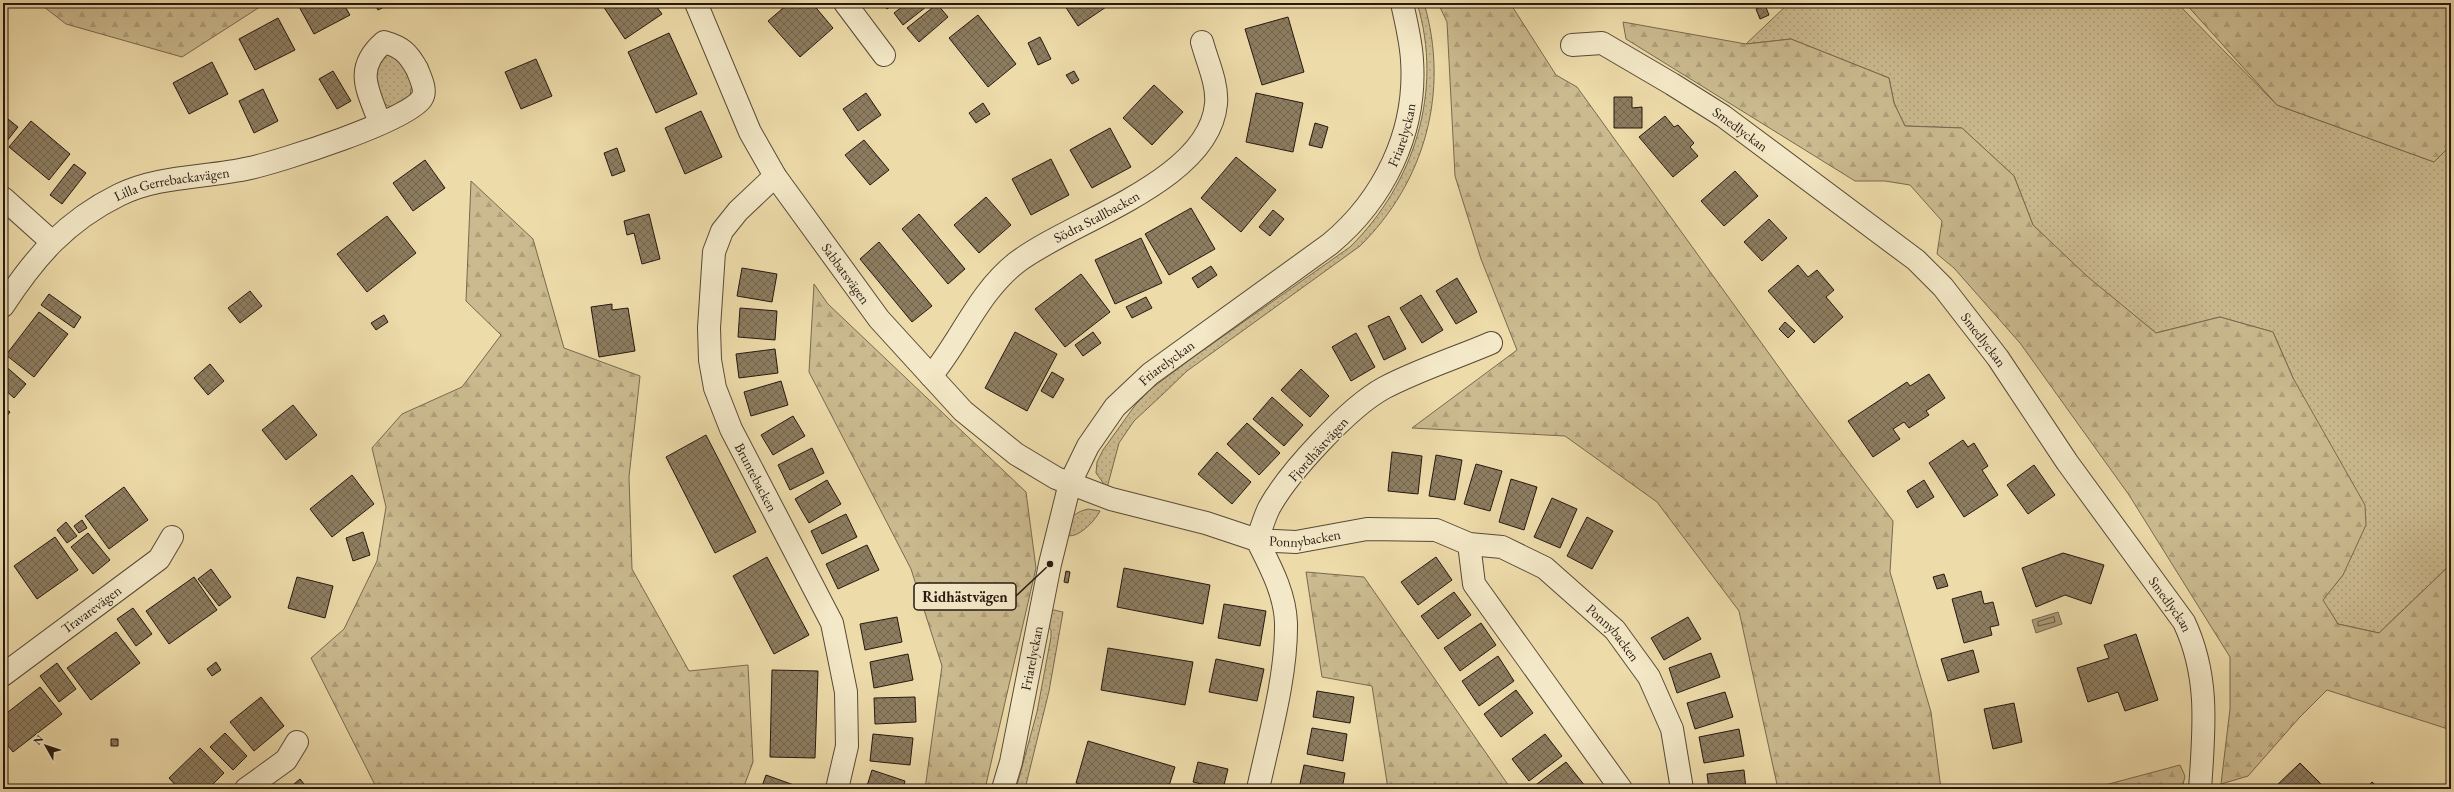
<svg xmlns="http://www.w3.org/2000/svg" width="2454" height="792" font-family="'EB Garamond',serif">
  <defs>
    <pattern id="grass-dots" width="8" height="8" patternUnits="userSpaceOnUse"><rect width="8" height="8" fill="#cbba8f"/><path d="M2 2h.1M6 6h.1" fill="none" stroke="#ae9f7a" stroke-width="1.8" stroke-linecap="round"/></pattern>
    <pattern id="forest-firs" width="22" height="20" patternUnits="userSpaceOnUse"><rect width="22" height="20" fill="#cbba8f"/><path d="M5 1l3.5 6h-7zM16 11l3.5 6h-7z" fill="#ae9f7a"/></pattern>
    <pattern id="building-cross-hatch" width="8" height="8" patternUnits="userSpaceOnUse"><rect width="8" height="8" fill="#8d7d60"/><path d="M0 0l8 8M0 8l8-8" fill="none" stroke="#73654e"/></pattern>
  </defs>
  <rect width="100%" height="100%" fill="#eddba9"/>
  <filter id="stains"><feTurbulence type="fractalNoise" baseFrequency=".005" numOctaves="4"/><feColorMatrix values="0 0 0 0 .2 0 0 0 0 .09 0 0 0 0 .02 0 0 0 .5 -.17"/></filter>
  <radialGradient id="worn" r=".72"><stop offset=".6" stop-color="#630" stop-opacity="0"/><stop offset="1" stop-color="#630" stop-opacity=".3"/></radialGradient>
  <path fill="url(#grass-dots)" stroke="#786950" d="M 1417,3 L 1424,3 C 1450,91 1425,182 1360,246 L 1187,371 L 1163,394 L 1134,421 L 1119,443 L 1107,488 L 1096,473 L 1097,462 L 1103,450 L 1136,404 L 1152,388 L 1195,356 L 1350,247 C 1414,184 1444,91 1417,3 Z
    M 1789,3 L 2177,3 L 2277,105 L 2434,162 L 2451,145 L 2451,564 L 2379,633 L 2338,624 L 2322,600 L 2343,575 L 2293,378 L 2273,332 L 2220,317 L 2156,333 L 2087,277 L 2033,225 L 2014,176 L 1962,128 L 1905,126 L 1894,103 L 1889,78 L 1791,39 L 1746,44 Z
    M 386,53 L 403,61 L 412,84 L 410,96 C 407,99 402,104 398,106 C 376,113 374,75 378,62 C 379,59 383,56 386,53 Z
    M 1088,509 L 1100,511 C 1095,521 1077,540 1066,535 C 1069,519 1072,513 1088,509 Z
    M 1049,609 L 1063,612 L 1049,691 L 1025,789 L 1016,789 L 1037,712 L 1051,637 L 1051,630 L 1048,626 Z"/>
  <path fill="url(#forest-firs)" stroke="#786950" d="M 39,3 L 266,3 L 182,57 L 66,24 Z
    M 1438,3 L 1510,3 L 1556,75 L 1577,87 L 1809,409 L 1893,521 L 1890,572 L 1931,712 L 1941,789 L 1778,789 L 1739,611 L 1657,502 L 1565,436 L 1412,428 L 1517,350 L 1481,259 L 1455,176 L 1447,22 Z
    M 2185,3 L 2451,3 L 2451,145 L 2434,162 L 2277,105 Z
    M 1623,22 L 1746,44 L 1791,39 L 1889,78 L 1894,103 L 1905,126 L 1962,128 L 2014,176 L 2033,225 L 2088,277 L 2156,333 L 2220,317 L 2273,332 L 2293,378 L 2365,505 L 2366,525 L 2343,575 L 2323,600 L 2338,624 L 2379,633 L 2451,564 L 2451,730 L 2327,690 L 2299,718 L 2248,776 L 2221,784 L 2230,709 L 2230,657 L 2129,495 L 2020,343 L 1954,268 L 1937,254 L 1942,221 L 1910,185 L 1885,181 L 1855,181 L 1626,39 Z
    M 471,181 L 533,239 L 564,348 L 640,376 L 629,477 L 632,569 L 689,671 L 748,665 L 753,762 L 743,789 L 377,789 L 311,658 L 344,629 L 377,561 L 386,507 L 372,448 L 402,414 L 462,387 L 501,335 L 466,301 Z
    M 814,284 L 828,304 L 1026,492 L 1036,568 L 985,789 L 925,789 L 942,666 L 911,569 L 809,372 Z
    M 1306,572 L 1364,577 L 1511,789 L 1388,789 L 1372,686 L 1322,677 Z
    M 2180,765 L 2185,776 L 2182,789 L 2102,789 L 2105,785 Z"/>
  <path fill="#a99975" stroke="#75654d" d="M 2058,612 L 2062,624 L 2036,633 L 2032,620 Z"/>
  <g fill="none" stroke-linecap="round" stroke-linejoin="round">
    <path stroke="#685843" stroke-width="1" d="M 2054,617 L 2055,622 L 2038,626 L 2038,622 Z"/>
  </g>
  <path fill="url(#building-cross-hatch)" stroke="#261811" d="M 297,3 L 343,3 L 350,15 L 314,34 Z
    M 374,3 L 392,3 L 378,10 Z
    M 601,3 L 654,3 L 662,14 L 625,39 Z
    M 789,3 L 812,3 L 833,28 L 800,57 L 768,21 Z
    M 882,3 L 895,3 L 887,9 Z
    M 907,3 L 931,3 L 903,25 L 894,13 Z
    M 1063,3 L 1107,3 L 1109,5 L 1078,26 Z
    M 1659,3 L 1742,3 L 1659,5 Z
    M 937,4 L 948,17 L 919,42 L 907,28 Z
    M 1765,5 L 1769,15 L 1760,19 L 1756,9 Z
    M 978,15 L 1016,64 L 988,87 L 949,38 Z
    M 1288,17 L 1304,72 L 1262,85 L 1245,29 Z
    M 278,18 L 295,50 L 255,70 L 239,39 Z
    M 669,33 L 697,94 L 656,113 L 628,52 Z
    M 1040,37 L 1051,59 L 1038,65 L 1028,43 Z
    M 536,59 L 552,96 L 521,109 L 505,72 Z
    M 212,62 L 228,94 L 189,114 L 173,83 Z
    M 333,71 L 351,101 L 337,109 L 319,79 Z
    M 1074,71 L 1079,80 L 1072,84 L 1066,75 Z
    M 1154,85 L 1183,112 L 1152,145 L 1123,118 Z
    M 263,89 L 278,121 L 254,133 L 239,101 Z
    M 866,93 L 881,115 L 858,131 L 843,109 Z
    M 1256,93 L 1303,103 L 1293,152 L 1246,142 Z
    M 1614,97 L 1632,97 L 1632,108 L 1642,107 L 1642,128 L 1614,128 Z
    M 983,103 L 990,114 L 976,123 L 969,113 Z
    M 701,111 L 722,157 L 685,174 L 665,128 Z
    M 3,115 L 18,127 L 3,146 Z
    M 1665,116 L 1674,127 L 1678,125 L 1694,143 L 1690,147 L 1698,156 L 1673,177 L 1639,137 Z
    M 31,121 L 70,154 L 49,180 L 9,147 Z
    M 1315,123 L 1328,127 L 1322,148 L 1309,145 Z
    M 1110,128 L 1131,167 L 1092,188 L 1070,150 Z
    M 864,140 L 889,170 L 870,185 L 845,155 Z
    M 617,148 L 625,171 L 612,176 L 604,153 Z
    M 1236,157 L 1276,190 L 1241,232 L 1201,198 Z
    M 1051,159 L 1069,195 L 1031,215 L 1012,179 Z
    M 425,160 L 445,188 L 413,211 L 393,183 Z
    M 74,164 L 86,173 L 62,204 L 50,195 Z
    M 1735,171 L 1758,196 L 1724,226 L 1701,201 Z
    M 986,197 L 1011,225 L 979,253 L 954,225 Z
    M 1191,208 L 1215,249 L 1169,275 L 1145,234 Z
    M 1273,210 L 1284,219 L 1270,236 L 1259,227 Z
    M 649,214 L 660,259 L 642,264 L 634,233 L 627,235 L 624,221 Z
    M 919,214 L 965,269 L 948,284 L 902,229 Z
    M 387,216 L 416,253 L 367,292 L 337,254 Z
    M 1769,219 L 1787,238 L 1762,261 L 1744,242 Z
    M 1141,238 L 1162,283 L 1115,304 L 1095,260 Z
    M 879,242 L 932,306 L 912,322 L 860,259 Z
    M 1798,265 L 1808,277 L 1817,270 L 1834,290 L 1826,297 L 1843,317 L 1814,343 L 1768,291 Z
    M 1211,266 L 1217,275 L 1198,288 L 1192,278 Z
    M 742,268 L 777,274 L 772,302 L 737,296 Z
    M 1081,274 L 1110,312 L 1065,347 L 1035,309 Z
    M 1457,278 L 1477,312 L 1456,324 L 1436,291 Z
    M 250,291 L 262,306 L 240,323 L 228,308 Z
    M 49,294 L 81,317 L 74,328 L 41,305 Z
    M 1421,295 L 1443,330 L 1422,343 L 1400,308 Z
    M 1146,297 L 1152,308 L 1132,318 L 1126,307 Z
    M 612,304 L 612,310 L 628,308 L 635,351 L 599,357 L 591,307 Z
    M 740,308 L 777,311 L 775,340 L 738,337 Z
    M 39,312 L 68,334 L 34,377 L 6,355 Z
    M 384,315 L 388,322 L 376,330 L 371,323 Z
    M 1389,316 L 1406,349 L 1384,360 L 1368,326 Z
    M 1785,322 L 1795,331 L 1788,338 L 1779,329 Z
    M 1015,332 L 1057,354 L 1027,411 L 985,388 Z
    M 1093,332 L 1101,343 L 1083,356 L 1075,345 Z
    M 1356,333 L 1375,367 L 1351,381 L 1332,347 Z
    M 775,349 L 778,373 L 739,378 L 736,354 Z
    M 3,364 L 26,384 L 14,398 L 3,388 Z
    M 210,364 L 224,381 L 208,395 L 194,378 Z
    M 1301,369 L 1329,396 L 1310,417 L 1281,390 Z
    M 1052,372 L 1064,379 L 1053,398 L 1041,391 Z
    M 1929,374 L 1945,398 L 1926,411 L 1929,415 L 1909,428 L 1904,422 L 1893,429 L 1900,439 L 1873,457 L 1848,421 L 1907,382 L 1910,386 Z
    M 781,381 L 788,405 L 751,416 L 744,392 Z
    M 1272,397 L 1303,425 L 1284,446 L 1253,419 Z
    M 293,405 L 317,435 L 286,460 L 262,430 Z
    M 3,407 L 10,412 L 3,421 Z
    M 793,416 L 805,436 L 773,455 L 761,435 Z
    M 1247,423 L 1280,453 L 1259,475 L 1227,444 Z
    M 706,435 L 756,532 L 715,553 L 666,457 Z
    M 1963,440 L 1968,447 L 1974,443 L 1988,466 L 1982,470 L 1998,495 L 1964,517 L 1929,463 Z
    M 812,448 L 824,473 L 790,490 L 778,465 Z
    M 1217,452 L 1251,482 L 1232,504 L 1198,474 Z
    M 1392,452 L 1422,456 L 1418,494 L 1388,491 Z
    M 1436,455 L 1462,460 L 1455,500 L 1429,496 Z
    M 1476,464 L 1502,471 L 1490,511 L 1464,504 Z
    M 2034,465 L 2055,495 L 2028,514 L 2007,485 Z
    M 352,475 L 374,504 L 332,537 L 310,509 Z
    M 1511,479 L 1537,487 L 1524,530 L 1499,522 Z
    M 827,480 L 841,504 L 809,523 L 795,499 Z
    M 1924,480 L 1934,497 L 1917,508 L 1907,491 Z
    M 124,487 L 148,520 L 109,549 L 85,516 Z
    M 1552,498 L 1577,509 L 1560,548 L 1534,537 Z
    M 846,514 L 857,537 L 822,554 L 811,531 Z
    M 1587,517 L 1613,531 L 1592,569 L 1567,556 Z
    M 82,520 L 87,528 L 79,533 L 74,526 Z
    M 66,522 L 77,536 L 67,543 L 57,530 Z
    M 363,532 L 370,555 L 353,561 L 346,538 Z
    M 88,533 L 110,560 L 93,574 L 71,547 Z
    M 55,537 L 78,570 L 37,599 L 14,566 Z
    M 867,545 L 879,570 L 838,589 L 826,564 Z
    M 2063,553 L 2104,565 L 2091,604 L 2065,595 L 2036,607 L 2022,568 Z
    M 767,557 L 809,635 L 774,654 L 733,576 Z
    M 1436,557 L 1452,580 L 1418,605 L 1401,582 Z
    M 1124,568 L 1210,585 L 1203,624 L 1117,607 Z
    M 211,569 L 231,597 L 219,606 L 198,579 Z
    M 1066,571 L 1070,572 L 1068,583 L 1064,582 Z
    M 1944,574 L 1948,586 L 1937,589 L 1933,577 Z
    M 194,577 L 217,610 L 169,644 L 146,611 Z
    M 297,577 L 333,586 L 325,618 L 288,608 Z
    M 1981,591 L 1984,604 L 1993,602 L 1999,625 L 1990,627 L 1992,635 L 1964,643 L 1952,599 Z
    M 1454,592 L 1471,615 L 1438,639 L 1421,616 Z
    M 1224,604 L 1266,611 L 1260,646 L 1218,638 Z
    M 133,608 L 152,634 L 136,646 L 117,619 Z
    M 897,617 L 902,642 L 865,650 L 860,624 Z
    M 1688,617 L 1701,639 L 1664,660 L 1651,638 Z
    M 1481,623 L 1496,645 L 1460,671 L 1444,648 Z
    M 116,632 L 140,663 L 91,700 L 67,668 Z
    M 2136,634 L 2158,700 L 2125,711 L 2118,692 L 2088,702 L 2077,668 L 2109,658 L 2104,645 Z
    M 1108,648 L 1193,662 L 1185,705 L 1101,690 Z
    M 1973,650 L 1979,672 L 1948,681 L 1941,659 Z
    M 1711,653 L 1720,677 L 1677,693 L 1669,668 Z
    M 908,654 L 913,680 L 874,688 L 870,662 Z
    M 1498,656 L 1514,681 L 1479,706 L 1462,681 Z
    M 1216,659 L 1264,669 L 1257,701 L 1209,692 Z
    M 216,662 L 221,670 L 212,676 L 207,669 Z
    M 57,663 L 76,689 L 59,702 L 40,676 Z
    M 772,670 L 818,671 L 815,758 L 770,757 Z
    M 40,687 L 62,714 L 13,752 L 3,740 L 3,716 Z
    M 1516,690 L 1533,713 L 1501,737 L 1484,714 Z
    M 1317,691 L 1354,697 L 1350,723 L 1313,717 Z
    M 1725,692 L 1733,717 L 1695,729 L 1687,703 Z
    M 261,697 L 284,726 L 254,751 L 230,722 Z
    M 915,697 L 916,722 L 875,724 L 874,698 Z
    M 2014,703 L 2022,742 L 1993,749 L 1984,709 Z
    M 1312,728 L 1347,734 L 1343,761 L 1307,754 Z
    M 1739,729 L 1744,756 L 1704,763 L 1699,737 Z
    M 225,733 L 247,756 L 233,770 L 210,747 Z
    M 873,734 L 913,738 L 910,765 L 870,761 Z
    M 1545,734 L 1562,756 L 1529,781 L 1512,759 Z
    M 111,739 L 118,739 L 118,746 L 111,746 Z
    M 1088,741 L 1175,767 L 1168,789 L 1096,789 L 1076,783 Z
    M 200,748 L 224,773 L 208,789 L 179,789 L 169,778 Z
    M 1198,762 L 1228,769 L 1223,789 L 1193,782 Z
    M 1566,762 L 1585,786 L 1581,789 L 1535,789 L 1533,787 Z
    M 2300,763 L 2326,789 L 2273,789 Z
    M 1304,765 L 1345,773 L 1342,789 L 1299,789 Z
    M 872,770 L 905,781 L 903,789 L 866,789 Z
    M 1744,770 L 1746,789 L 1709,789 L 1707,774 Z
    M 766,775 L 805,789 L 761,789 Z
    M 300,779 L 308,789 L 288,789 Z
    M 2372,782 L 2380,789 L 2365,789 Z"/>
  <g fill="none" stroke-linecap="round" stroke-linejoin="round">
    <g stroke="#584937" stroke-width="24">
      <g id="minor">
        <path id="s1" d="M 696,3 L 750,132 L 775,176 L 879,319 L 963,411 L 1016,454 L 1056,478 L 1111,499 L 1206,523 L 1257,540 C 1270,566 1285,593 1286,623 C 1287,675 1269,738 1258,789"/>
        <path d="M 845,3 L 884,55"/>
        <path id="s2" d="M 1572,45 L 1602,43 L 1672,84 L 1723,116 L 1916,260 L 1943,287 L 1998,358 L 2067,462 L 2184,622 C 2210,677 2204,730 2200,789"/>
        <path id="s3" d="M 775,176 L 738,211 L 722,231 L 714,252 L 709,328 L 710,360 L 715,388 L 731,429 L 832,623 L 846,692 L 847,746 L 837,789"/>
        <path d="M 3,198 L 51,241"/>
        <path id="s4" d="M 3,306 C 35,257 66,221 119,195 C 159,175 207,178 250,168 C 278,162 411,120 422,98 C 427,90 420,77 417,69 C 408,53 402,47 384,42 C 353,69 368,90 380,123"/>
        <path id="s5" d="M 1491,343 C 1456,358 1418,370 1384,388 C 1349,407 1288,473 1269,508 C 1264,518 1261,530 1257,540 L 1296,542 L 1367,529 L 1436,530 L 1469,544 L 1502,547 L 1545,568 L 1615,630 L 1649,677 L 1672,729 L 1682,789"/>
        <path id="s6" d="M 931,376 C 961,340 978,293 1016,263 C 1070,221 1209,182 1216,104 C 1218,84 1207,61 1202,42"/>
        <path d="M 1469,544 L 1474,584 L 1621,789"/>
        <path id="s7" d="M 3,675 L 159,559 L 172,537"/>
        <path d="M 246,789 L 286,760 L 297,742"/>
        <path id="s8" d="M 1003,789 L 1011,762 L 1050,564 L 1070,483 L 1088,446 L 1115,407 L 1150,374 L 1330,244 C 1384,199 1417,132 1412,60 C 1411,41 1406,22 1402,3"/>
      </g>
    </g>
    <use href="#minor" stroke="#f3e8c7" stroke-width="22"/>
  </g>
  <g text-anchor="middle" dominant-baseline="central" stroke-width="3" stroke-linejoin="round" paint-order="stroke">
    <g font-size="14" fill="#261811" stroke="#f3e8c7">
      <text stroke="none"><textPath href="#s2" startOffset="193">Smedlyckan</textPath></text>
      <text stroke="none"><textPath href="#s8" startOffset="805">Friarelyckan</textPath></text>
      <text stroke="none"><textPath href="#s4" startOffset="217">Lilla Gerrebackavägen</textPath></text>
      <text stroke="none"><textPath href="#s6" startOffset="235">Södra Stallbacken</textPath></text>
      <text stroke="none"><textPath href="#s1" startOffset="311">Sabbatsvägen</textPath></text>
      <text stroke="none"><textPath href="#s2" startOffset="517">Smedlyckan</textPath></text>
      <text stroke="none"><textPath href="#s8" startOffset="470">Friarelyckan</textPath></text>
      <text transform="translate(1318 449) rotate(-48)">Fjordhästvägen</text>
      <text stroke="none"><textPath href="#s3" startOffset="334">Bruntebacken</textPath></text>
      <text stroke="none"><textPath href="#s5" startOffset="366">Ponnybacken</textPath></text>
      <text stroke="none"><textPath href="#s2" startOffset="841">Smedlyckan</textPath></text>
      <text stroke="none"><textPath href="#s7" startOffset="110">Travarevägen</textPath></text>
      <text stroke="none"><textPath href="#s5" startOffset="709">Ponnybacken</textPath></text>
      <text stroke="none"><textPath href="#s8" startOffset="134">Friarelyckan</textPath></text>
    </g>
  </g>
  <path fill="none" stroke="#261811" stroke-width="1.5" d="M1050 564L1016 596"/>
  <circle fill="#261811" stroke="#f3e8c7" stroke-width="1.5" cx="1050" cy="564" r="4"/>
  <rect fill="#f3e8c7" stroke="#261811" stroke-width="1.5" x="914" y="583" width="102" height="27" rx="4"/>
  <g font-size="15" text-anchor="middle" font-weight="bold" fill="#261811">
    <text x="965" y="602">Ridhästvägen</text>
  </g>
  <rect width="2454" height="792" fill="none" stroke="#eddba9" stroke-width="16"/>
  <rect x="4" y="4" width="2446" height="784" fill="none" stroke="#261811" stroke-width="2"/>
  <rect x="8" y="8" width="2438" height="776" fill="none" stroke="#261811"/>
  <g transform="translate(46 746) rotate(309)" stroke="#f3e8c7" stroke-width="3" paint-order="stroke">
  <path d="M0-3L7 15L0 10L-7 15Z" fill="#261811"/>
  <text y="-6" font-size="11" font-weight="bold" text-anchor="middle" fill="#261811">N</text>
  </g>
  <rect width="100%" height="100%" filter="url(#stains)"/>
  <rect width="100%" height="100%" fill="url(#worn)"/>
</svg>
